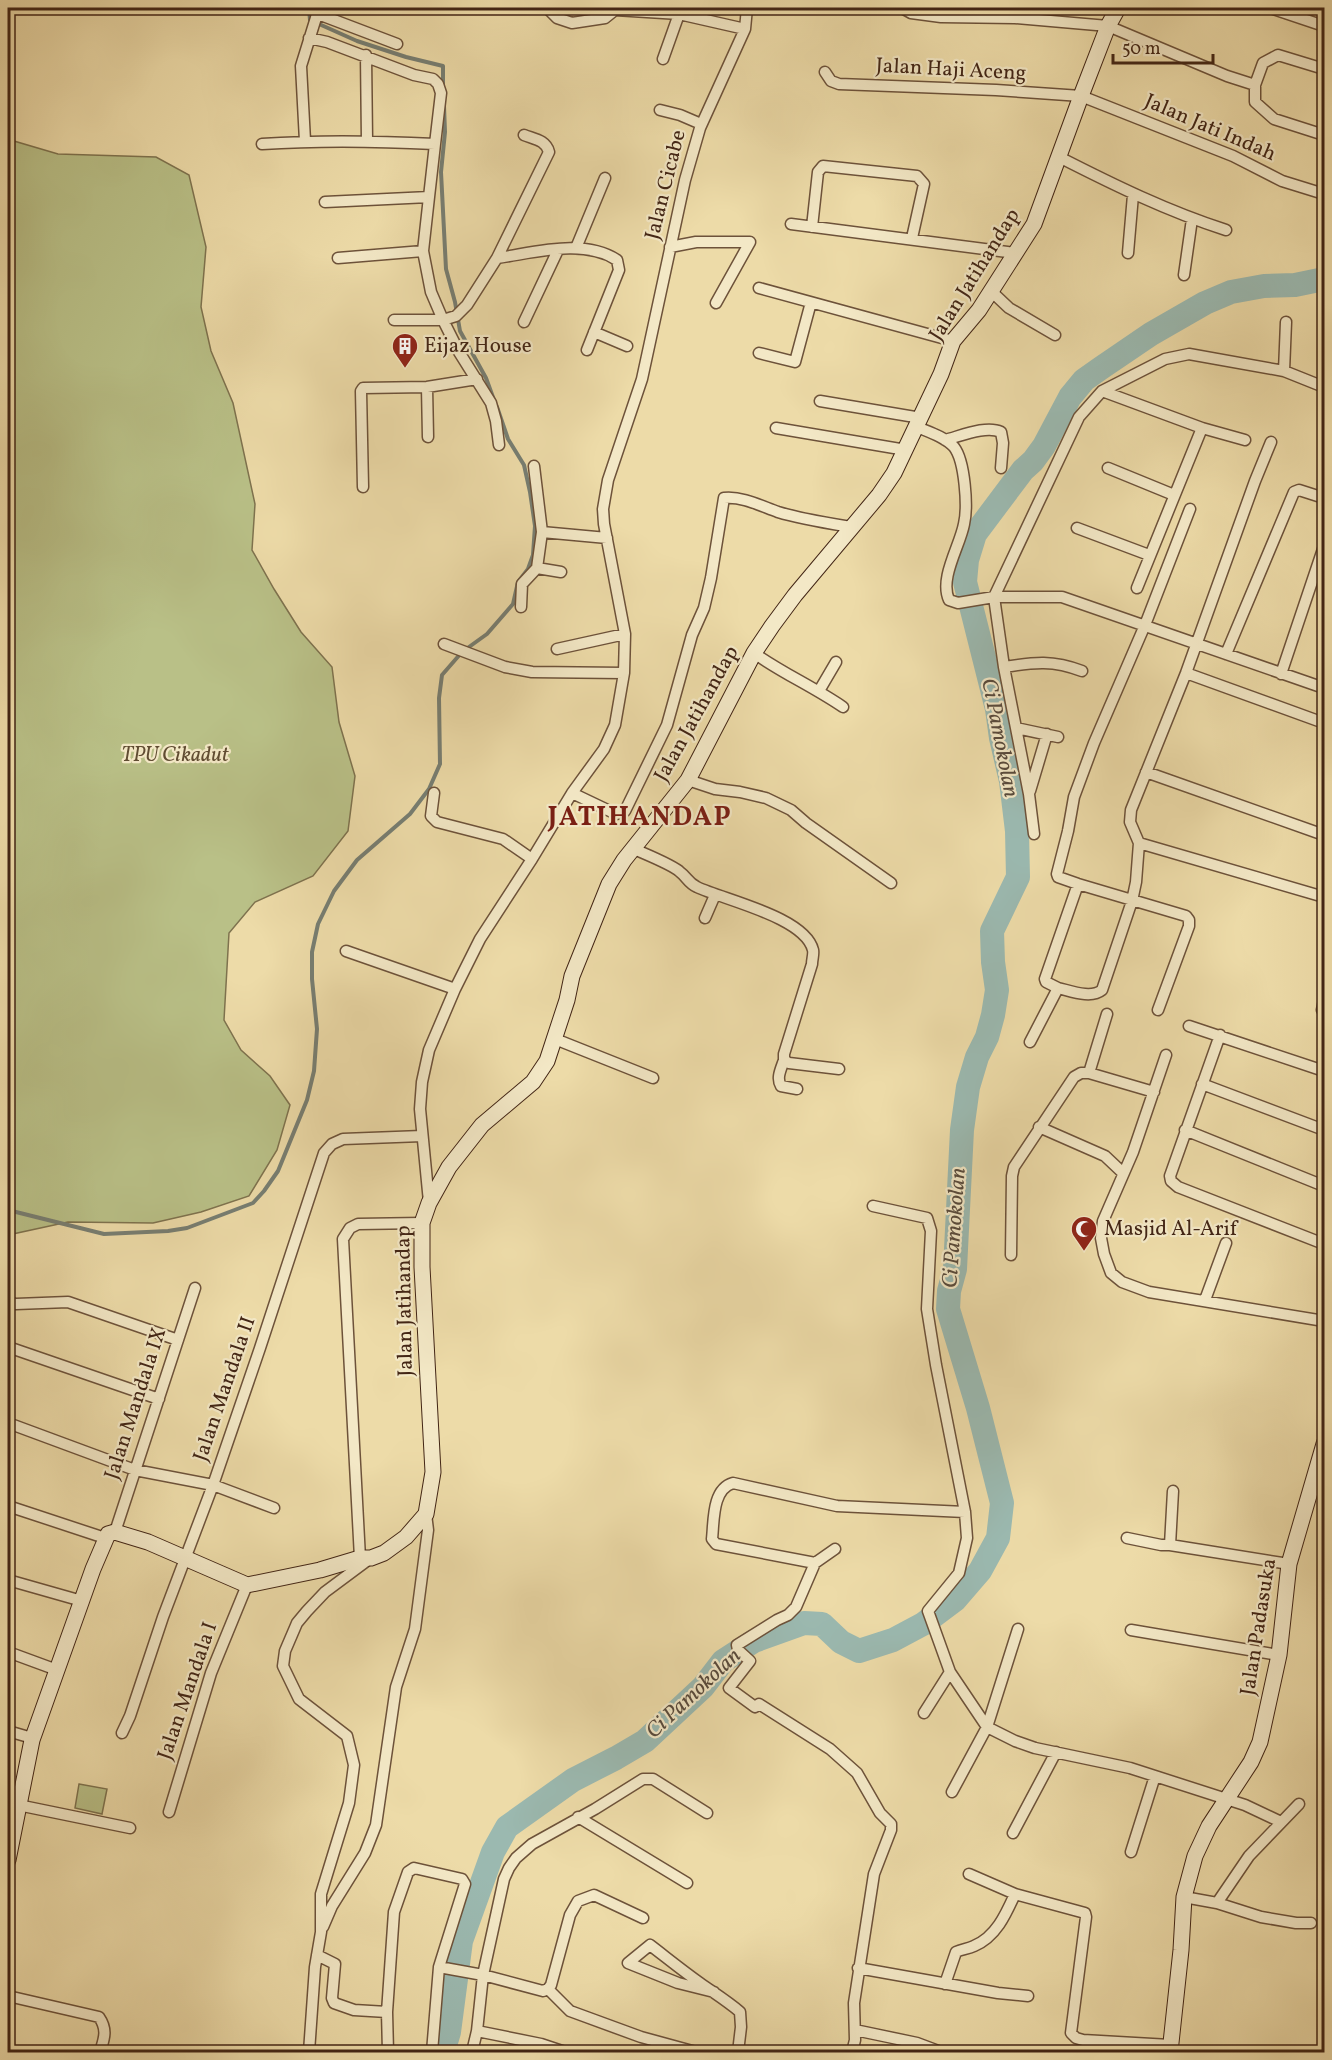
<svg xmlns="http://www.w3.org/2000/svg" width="1332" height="2060" font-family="Vollkorn,serif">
  <rect width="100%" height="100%" fill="#eddba8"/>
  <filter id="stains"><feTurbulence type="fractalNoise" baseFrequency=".00333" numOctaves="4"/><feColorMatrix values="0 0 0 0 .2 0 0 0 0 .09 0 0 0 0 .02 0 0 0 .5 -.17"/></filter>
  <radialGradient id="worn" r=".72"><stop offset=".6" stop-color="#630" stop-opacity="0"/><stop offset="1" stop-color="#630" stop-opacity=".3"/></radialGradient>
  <path fill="#b9c087" stroke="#7e724e" stroke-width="1.5" d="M 8,134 L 14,141 L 58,154 L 156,157 L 189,175 L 206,247 L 201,307 L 211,351 L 233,403 L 255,504 L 252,550 L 274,589 L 301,632 L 332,667 L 339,722 L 355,776 L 348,831 L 313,876 L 255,902 L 229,933 L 224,1020 L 241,1050 L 270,1076 L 290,1105 L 277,1150 L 249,1196 L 201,1212 L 153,1223 L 68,1222 L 8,1235 Z
    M 79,1784 L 107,1789 L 102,1814 L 75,1808 Z"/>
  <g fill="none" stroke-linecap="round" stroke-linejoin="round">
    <path stroke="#777e72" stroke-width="4" d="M 309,8 L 310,20 L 357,41 L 406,57 L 443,66 L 443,87
      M 444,106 L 445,132 L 441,172 L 446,269 L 455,302 L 460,331 L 486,378 L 494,400
      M 8,1210 L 104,1234 L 168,1231 L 187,1228 L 253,1203 L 264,1191 L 278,1171 L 307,1100 L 314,1071 L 317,1029 L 312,979 L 312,952 L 318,924 L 334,891 L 357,860 L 410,814 L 429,789 L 440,764 L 439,698 L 442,675 L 462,652 L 487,634 L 513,604 L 518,582 L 528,569 L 533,555 L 535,526 L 530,492 L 524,465 L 508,439 L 497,407"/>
    <path stroke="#9bb9b0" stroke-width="24" d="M 443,2052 L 449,2032 L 461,1941 L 493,1852 L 507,1827 L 573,1780 L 616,1758 L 645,1741 L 703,1687 L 723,1661 L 754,1641 L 804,1623 L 822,1624 L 841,1642 L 859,1651 L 893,1640 L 923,1624 L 955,1600 L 980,1571 L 998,1538 L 1002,1503 L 978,1408 L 948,1309 L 949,1291 L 955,1269 L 962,1130 L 968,1087 L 977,1057 L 987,1037 L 993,1015 L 997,990 L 993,962 L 992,931 L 1018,877 L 1017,831 L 1011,781 L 1001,738 L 997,709 L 965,582 L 967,560 L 975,534 L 1023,470 L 1033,461 L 1044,446 L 1070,397 L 1084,380 L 1101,368 L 1151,334 L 1205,303 L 1231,292 L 1264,286 L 1295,285 L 1324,279"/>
    <g stroke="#6d523a" stroke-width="13">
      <path id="street" d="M 547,8 L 557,18 L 572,23 L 605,18 L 615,10 L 679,14
        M 902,8 L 911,13 L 941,17 L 1015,18 L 1108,26 L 1227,76 L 1255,85
        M 1270,8 L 1324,26
        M 318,14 L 397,44
        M 309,38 L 327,42 L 414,75 L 433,79 L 438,84 L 441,93 L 435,144
        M 366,55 L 367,141
        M 663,59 L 679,14 L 745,29
        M 1324,69 L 1278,55 L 1263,63 L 1255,85 L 1255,102 L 1274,119 L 1324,135
        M 825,72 L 831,81 L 839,84 L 996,90 L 1081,96 L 1233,156 L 1282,181 L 1324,194
        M 660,110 L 680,115 L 701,124
        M 305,141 L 301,66 L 319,8
        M 262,144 C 320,140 377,141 435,144 L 429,197
        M 1059,157 C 1114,185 1167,211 1226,230
        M 325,202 L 429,197 L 423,251 L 338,258
        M 791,224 L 1015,253
        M 812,227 L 818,172 L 823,166 L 917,176 L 924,184 L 912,238
        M 670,247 L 696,242 L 750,242 L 716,303
        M 576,248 L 605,178
        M 423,251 L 431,292 L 443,320 L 459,352 L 491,403 L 496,421 L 499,445
        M 1128,253 L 1133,195
        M 497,258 C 534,253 583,238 617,260 L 619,270 L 587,350
        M 1184,275 L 1192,219
        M 759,288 L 953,341
        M 991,291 L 1009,308 L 1055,335
        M 394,320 L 443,320 L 456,316 L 467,305 L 497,258 L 549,152 C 546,140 534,139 524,135
        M 524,322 L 558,250
        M 594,332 L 627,346
        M 759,353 L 795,362 L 810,306
        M 1284,371 L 1286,322
        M 427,387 L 428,437
        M 1102,391 L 1202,428 L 1137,588
        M 820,401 L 921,418
        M 917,427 C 929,432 945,437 954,447 C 965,461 968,507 964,524 C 960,546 939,578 949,600 L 958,603 L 994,597 L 1062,597 L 1324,688
        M 776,428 L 906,450
        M 1202,428 L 1245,440
        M 945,440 C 961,436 986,425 1001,432 L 1003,443 L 1001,468
        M 1108,468 L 1174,495
        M 363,487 L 361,391 L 363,388 L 427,387 L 477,379
        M 1077,528 L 1149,555
        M 542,532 L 607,538
        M 537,568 L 561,572
        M 521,607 L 522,584 L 537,568 L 542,532 L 534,466
        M 444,644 L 505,667 L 532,672 L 624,673
        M 557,649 L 625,634
        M 754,653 C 782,673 814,687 843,707
        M 1226,654 L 1294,492 L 1299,490 L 1324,498
        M 1004,667 C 1035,662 1053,660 1082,671
        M 1186,673 L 1324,723
        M 1281,674 L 1324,546
        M 819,691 L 836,662
        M 1016,728 L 1058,737
        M 1146,772 L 1324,835
        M 688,780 L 715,789 L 740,792 L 766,798 L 791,810 L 806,823 L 891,883
        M 1030,791 L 1047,734
        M 434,793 L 431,816 L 437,822 L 503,839 L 532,859
        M 572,793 L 616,814 L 625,811 L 667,725 L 692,635 L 704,608 L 711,578 L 724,498 C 742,496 761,506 778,512 C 801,519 827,523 851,527
        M 1034,834 L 1029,794 L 1004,667 L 994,597 L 1079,417 L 1102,391 L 1165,359 L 1189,354 L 1284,371 L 1324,387
        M 1139,843 L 1324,897
        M 634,849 C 645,854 673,865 680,872 C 687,877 688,883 697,887 C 724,900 805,917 813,950 C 814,954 812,959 812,964 L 784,1054 L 784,1060 L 789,1063 L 839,1069
        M 705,918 L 715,895
        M 346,951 L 455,989
        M 1058,988 C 1071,991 1091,999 1102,990 L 1132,901 L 1136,882 L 1139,843 L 1130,822 L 1131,810 L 1186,673 L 1255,481 L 1271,442
        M 1158,1010 L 1189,926 L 1189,920 L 1186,916 L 1078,884 L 1058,877 L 1057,874 L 1068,831 L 1074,797 L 1094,743 L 1145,625 L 1190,509
        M 1322,1010 L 1324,1000
        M 1189,1026 L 1324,1071
        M 1220,1035 L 1170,1176 L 1171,1181 L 1178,1187 L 1324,1244
        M 555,1039 L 653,1078
        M 1030,1042 L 1058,988 L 1046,982 L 1045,979 L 1078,884
        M 1166,1055 L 1133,1152 L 1103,1221 L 1101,1238 L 1104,1254 L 1111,1273 L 1122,1282 L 1149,1292 L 1324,1321
        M 784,1060 C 781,1069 776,1078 781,1086 L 797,1089
        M 1089,1073 L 1107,1014
        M 1202,1084 L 1324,1130
        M 1039,1127 L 1105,1156 L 1123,1173
        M 1185,1130 L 1324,1186
        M 429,1202 L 420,1109 L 422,1082 L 429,1050 L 455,989 L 480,939 L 532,859 L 572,793 L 604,749 L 615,725 L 624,673 L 625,634 L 604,524 L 603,509 L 608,480 L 642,379 L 685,180 L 700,128 L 745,29 L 747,8
        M 873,1206 L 927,1218 L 931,1231 L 927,1309 L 936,1365 L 965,1512 L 967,1538 L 959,1573 L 928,1611 L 950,1672 L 987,1727 L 1015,1741 L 1035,1748 L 1130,1768 L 1245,1805 L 1281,1822
        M 1011,1255 L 1012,1176 L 1014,1167 L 1074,1077 L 1081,1073 L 1089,1073 L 1154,1092
        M 1205,1300 L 1226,1243
        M 8,1302 L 16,1304 L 68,1302 L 178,1340
        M 8,1347 L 159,1399
        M 8,1423 L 135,1470 L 213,1485 L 274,1508
        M 1173,1491 L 1170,1545 L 1289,1564
        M 8,1506 L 105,1538
        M 115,1532 L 195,1288
        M 1127,1538 L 1161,1545 L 1170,1545
        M 835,1549 L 815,1563 L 796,1607 L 788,1615 L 777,1620 L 737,1645 L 738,1650 L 750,1661 L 729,1688 L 755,1707 L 759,1704 L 830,1749 L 857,1773 L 880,1813 L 891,1824 L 891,1830 L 874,1874 L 854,2003 L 855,2040 L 852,2052
        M 360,1558 L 343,1239 L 350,1228 L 358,1224 L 422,1223
        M 815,1563 L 716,1544 L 712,1539 C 714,1521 712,1489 733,1483 L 837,1506 L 965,1512
        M 8,1580 L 82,1601
        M 1131,1630 L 1279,1655
        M 8,1652 L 57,1670
        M 924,1713 L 950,1672
        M 8,1731 L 32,1738
        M 122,1733 L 130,1716 L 163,1617 L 213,1485 L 260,1348 L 324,1153 L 332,1144 L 343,1139 L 422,1136
        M 952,1792 L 987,1727 L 1018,1629
        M 18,1805 L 130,1828
        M 169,1812 L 211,1673 L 247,1585
        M 578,1817 L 687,1883
        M 1013,1833 L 1056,1752
        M 1131,1852 L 1155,1776
        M 969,1874 L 1015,1894 L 1085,1913 L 1086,1917 L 1071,2033 L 1076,2038 L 1083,2040 L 1170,2045
        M 1184,1897 L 1217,1903 L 1261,1917 L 1296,1923 L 1311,1923
        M 1217,1903 L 1249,1856 L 1299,1804
        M 323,1927 L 332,1906 L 365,1853 L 376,1825 L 396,1687 L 415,1629 L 428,1530 L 426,1514
        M 317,1955 L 335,1964 L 332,1998 L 334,2003 L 354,2010 L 387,2012
        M 439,1967 L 483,1975 L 543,1991 L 548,1989 L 551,1985 L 570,1915 L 578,1901 L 594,1895 L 643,1918
        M 858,1968 L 998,1993 L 1028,1996
        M 945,1984 L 956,1952 C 962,1949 968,1949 974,1946 C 996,1937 1006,1914 1015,1894
        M 548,1989 L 570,2011 L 641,2037 L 696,2052
        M 714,1992 L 678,1983 L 628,1963 L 650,1945 C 667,1958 683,1971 700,1983 C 714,1993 727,2001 740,2012 L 741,2027 L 738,2052
        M 8,1996 L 99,2017 C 108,2030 104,2039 100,2052
        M 855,2030 L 917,2043 L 941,2052
        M 477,2031 L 541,2044 L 565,2052
        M 309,2052 L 315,1967 L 321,1932 L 321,1894 L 349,1803 L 354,1765 L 347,1736 L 299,1699 L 283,1666 L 285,1651 L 297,1623 L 307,1611 L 325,1592 L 368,1560
        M 388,2052 L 387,2012 L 394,1912 L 408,1872 L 414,1868 L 462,1879 L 465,1884 L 439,1967 L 432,2052
        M 472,2052 L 477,2031 L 483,1975 L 504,1879 L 509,1868 L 516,1858 L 532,1844 L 595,1809 L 643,1779 L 653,1779 L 707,1813"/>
    </g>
    <g stroke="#422515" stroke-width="17">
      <path id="secondary" d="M 8,1860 L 32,1740 L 93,1569 L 108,1534 L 115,1532 L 148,1542 L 247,1585 L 320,1570 L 360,1558 L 371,1558 L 384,1553 L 406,1537 L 426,1514 L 433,1472 L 422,1267 L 422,1223 L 429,1203 L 449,1167 L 482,1125 L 533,1082 L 547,1061 L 567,1000 L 572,976 L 609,884 L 624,860 L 688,780 L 754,653 L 772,626 L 795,595 L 879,495 L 894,473 L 941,374 L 953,341 L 979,310 L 1034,224 L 1081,96 L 1108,26 L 1118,8
        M 1170,2052 L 1181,1950 L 1184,1897 L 1195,1856 L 1209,1826 L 1251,1762 L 1260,1742 L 1279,1655 L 1289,1564 L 1324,1444"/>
    </g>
    <use href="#street" stroke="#f3e8c6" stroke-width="10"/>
    <use href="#secondary" stroke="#f3e8c6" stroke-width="15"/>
  </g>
  <defs>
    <g id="building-pin" transform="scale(1.35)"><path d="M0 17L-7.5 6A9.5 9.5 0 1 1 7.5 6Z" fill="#8f2418" stroke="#f3e8c6"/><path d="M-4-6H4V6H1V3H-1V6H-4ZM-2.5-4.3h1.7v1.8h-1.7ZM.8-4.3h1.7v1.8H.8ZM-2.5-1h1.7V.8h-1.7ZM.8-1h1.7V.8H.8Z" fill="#fff"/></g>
    <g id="mosque-pin" transform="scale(1.35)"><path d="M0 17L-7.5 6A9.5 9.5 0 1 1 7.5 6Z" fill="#8f2418" stroke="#f3e8c6"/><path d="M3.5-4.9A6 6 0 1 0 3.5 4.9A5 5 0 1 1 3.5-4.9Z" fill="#fff"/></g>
  </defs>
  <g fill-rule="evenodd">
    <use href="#building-pin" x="405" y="346"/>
    <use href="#mosque-pin" x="1084" y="1229"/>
  </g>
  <g text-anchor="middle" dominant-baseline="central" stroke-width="4.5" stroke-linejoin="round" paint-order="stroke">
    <g font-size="21" fill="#422515" stroke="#f3e8c6">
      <text transform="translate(951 70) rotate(3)">Jalan Haji Aceng</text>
      <text transform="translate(1210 128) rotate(23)">Jalan Jati Indah</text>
      <text transform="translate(666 185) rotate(-76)">Jalan Cicabe</text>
      <text transform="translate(975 275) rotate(-58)">Jalan Jatihandap</text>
      <text transform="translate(697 714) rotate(-61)">Jalan Jatihandap</text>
      <text transform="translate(405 1301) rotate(-91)">Jalan Jatihandap</text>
      <text transform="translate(225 1389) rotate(-71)">Jalan Mandala II</text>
      <text transform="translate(136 1404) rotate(-72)">Jalan Mandala IX</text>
      <text transform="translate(1259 1627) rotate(-81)">Jalan Padasuka</text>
      <text transform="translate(188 1691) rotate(-71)">Jalan Mandala I</text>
    </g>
    <g font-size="21" fill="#422515" stroke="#f3e8c6" text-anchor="start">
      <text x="424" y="346">Eijaz House</text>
      <text x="1104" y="1229">Masjid Al-Arif</text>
    </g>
    <g font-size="21" font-style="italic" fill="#604c32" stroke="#f3e8c6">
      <text x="175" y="755">TPU Cikadut</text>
    </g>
    <g font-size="22" font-style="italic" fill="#584a3c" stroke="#f3e8c6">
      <text transform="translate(999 738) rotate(79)">Ci Pamokolan</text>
      <text transform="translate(955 1228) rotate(-86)">Ci Pamokolan</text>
      <text transform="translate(694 1694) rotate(-43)">Ci Pamokolan</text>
    </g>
    <g font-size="27" font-weight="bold" letter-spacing="1.5" fill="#7a1f14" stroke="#f3e8c6">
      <text x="640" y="818">JATIHANDAP</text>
    </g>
  </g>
  <rect width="1332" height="2060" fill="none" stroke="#eddba8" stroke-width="30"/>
  <rect x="9" y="9" width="1314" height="2042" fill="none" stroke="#422515" stroke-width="3"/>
  <rect x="15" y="15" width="1302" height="2030" fill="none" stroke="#422515" stroke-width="1.5"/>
  <path d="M1113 54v9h100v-9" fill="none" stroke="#422515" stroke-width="3"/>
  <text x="1122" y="54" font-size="18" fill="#422515" stroke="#f3e8c6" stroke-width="4.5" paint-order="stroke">50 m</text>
  <rect width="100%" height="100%" filter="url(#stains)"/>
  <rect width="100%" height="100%" fill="url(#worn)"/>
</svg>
